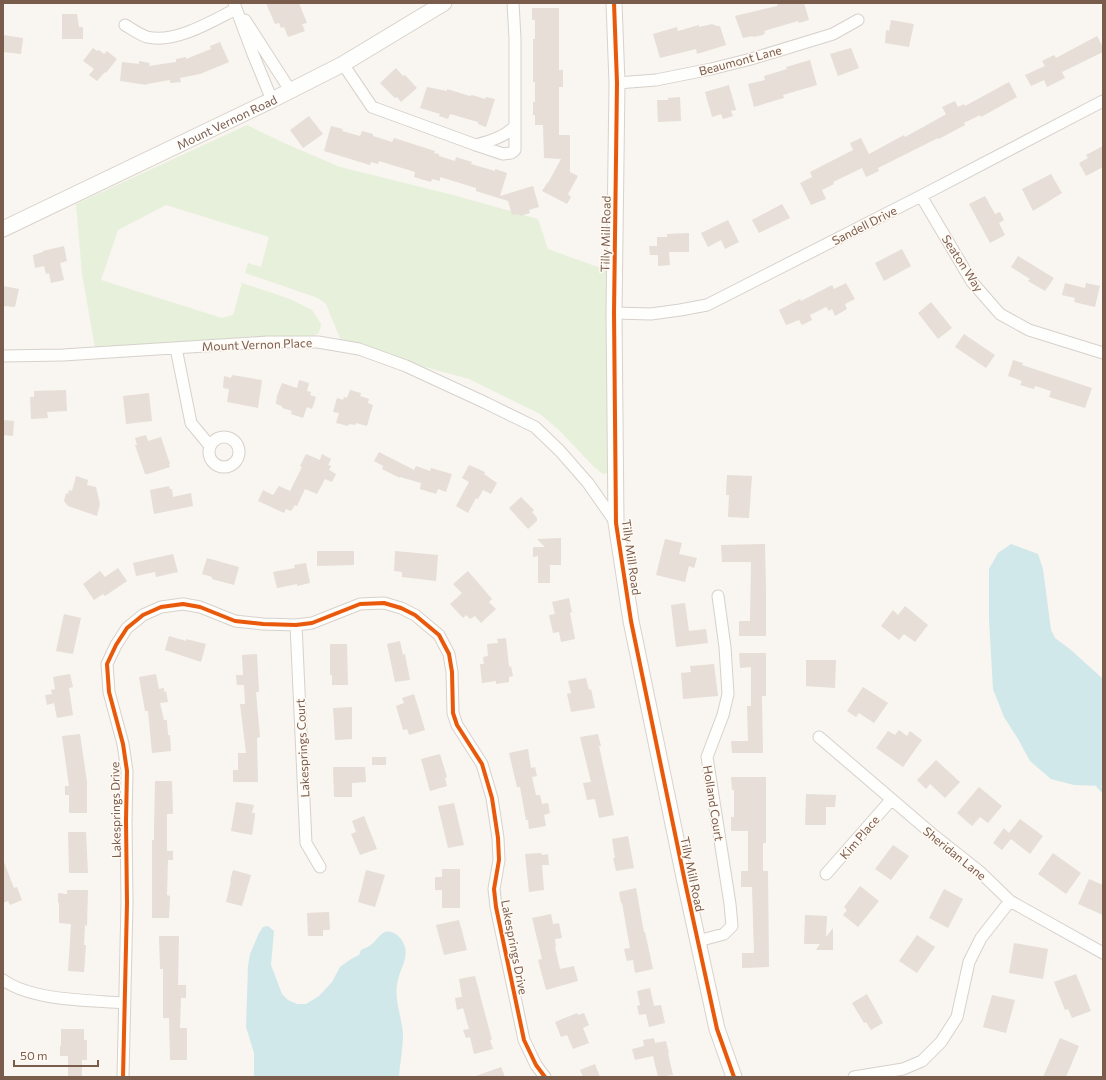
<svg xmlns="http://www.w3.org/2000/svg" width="1106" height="1080" font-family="Commissioner,sans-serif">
  <rect width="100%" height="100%" fill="#f9f5f0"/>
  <path fill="#e7f0db" d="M 247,125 L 284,143 L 340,167 L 457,196 L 538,219 L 548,249 L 606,270 L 607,413 L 609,473 L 603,474 L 594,467 L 560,431 L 540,414 L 469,379 L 425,367 L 354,343 L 341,341 L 326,304 L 318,298 L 245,273 L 248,263 L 261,267 L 269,237 L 166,205 L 118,230 L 101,280 L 222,318 L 233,315 L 242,283 L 290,299 L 312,310 L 321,324 L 319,333 L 312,337 L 95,348 L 82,274 L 76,204 Z"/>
  <path fill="#d0e8ea" d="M 1011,544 L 1038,554 L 1043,569 L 1051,630 L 1055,638 L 1071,650 L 1103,679 L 1103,786 L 1074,785 L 1051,779 L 1030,761 L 1018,739 L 1004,717 L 993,689 L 989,619 L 989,569 L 998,553 Z
    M 268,926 L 274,931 L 271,965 L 282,994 L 288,1000 L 297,1004 L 306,1004 L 319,996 L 332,982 L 340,967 L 351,959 L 359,955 L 361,950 C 364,948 369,947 372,944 C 380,937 384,926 397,935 C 400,937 404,943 405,947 C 408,959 400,969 398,980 C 393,998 402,1017 403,1034 C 403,1048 400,1063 399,1077 L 254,1077 L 254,1053 L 246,1027 L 248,966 L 250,954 L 259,933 L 263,927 Z"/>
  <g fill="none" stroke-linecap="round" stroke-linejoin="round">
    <path stroke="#d0e8ea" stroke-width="3.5" d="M 1098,786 L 1103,791"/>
  </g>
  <path fill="#e6ded7" d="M 266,3 L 299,3 L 307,23 L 302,24 L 305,31 L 288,37 L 284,27 L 281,28 L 279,23 L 275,24 Z
    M 778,3 L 804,3 L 809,20 L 799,23 L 798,21 L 764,31 L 765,33 L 763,35 L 753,37 L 753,36 L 743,38 L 735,16 L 777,6 Z
    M 532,8 L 559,8 L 559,70 L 563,70 L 563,87 L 559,87 L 559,135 L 570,135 L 570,172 L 578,176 L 568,194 L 571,197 L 567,204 L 542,191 L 547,183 L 548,183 L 561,159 L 544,158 L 543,125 L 535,125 L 535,115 L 533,115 L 533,102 L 535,102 L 535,82 L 533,82 L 533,39 L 535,39 L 535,20 L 532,20 Z
    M 62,14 L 77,14 L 79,27 L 83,27 L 83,39 L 62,39 Z
    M 891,20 L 914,24 L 909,47 L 885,43 L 886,30 L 889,31 Z
    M 712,24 L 717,26 L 720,26 L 726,45 L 697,54 L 696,49 L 660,58 L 653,34 L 677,27 L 678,31 L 699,25 L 699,27 Z
    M 3,35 L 23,38 L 21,54 L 3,52 Z
    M 1097,36 L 1103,47 L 1103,52 L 1062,72 L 1065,78 L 1047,87 L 1044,80 L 1031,86 L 1025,75 L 1045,66 L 1042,61 L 1054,55 L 1056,58 Z
    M 220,42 L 229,62 L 200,74 L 180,78 L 181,82 L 170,83 L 170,80 L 147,84 L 147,85 L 120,81 L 122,62 L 139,64 L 139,61 L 150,63 L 149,66 L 176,62 L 176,59 L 186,57 L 186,59 L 211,49 L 210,46 Z
    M 93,48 L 97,51 L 99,50 L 104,54 L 107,51 L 117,59 L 106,73 L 105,72 L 97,81 L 89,75 L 94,69 L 83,61 Z
    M 851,48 L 859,68 L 838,76 L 830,54 Z
    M 810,60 L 817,85 L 783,95 L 784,98 L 754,107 L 748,84 L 765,80 L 764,76 L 787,69 L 786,67 Z
    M 396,68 L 403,76 L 405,75 L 417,88 L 401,102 L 397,97 L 395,98 L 380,83 Z
    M 1009,82 L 1017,97 L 981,117 L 980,115 L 964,123 L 965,125 L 939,139 L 938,138 L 878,168 L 879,171 L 866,177 L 862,168 L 833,182 L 834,184 L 822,190 L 826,199 L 811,205 L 800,183 L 812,177 L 810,172 L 853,150 L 850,143 L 861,138 L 869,154 L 904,135 L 905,137 L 943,116 L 946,114 L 942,107 L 955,101 L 958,107 L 964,104 L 965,106 Z
    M 729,85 L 736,110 L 731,111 L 733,116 L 723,119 L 721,114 L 712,117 L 705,92 Z
    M 427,87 L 447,91 L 447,89 L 470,96 L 472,95 L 485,99 L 486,97 L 495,99 L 486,127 L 478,124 L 478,122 L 450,114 L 448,119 L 439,116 L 440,114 L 420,108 Z
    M 680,97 L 681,121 L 658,122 L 657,100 L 668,100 L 668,98 Z
    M 309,116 L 323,134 L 303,148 L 290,130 Z
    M 331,126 L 343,129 L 342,131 L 360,136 L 362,131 L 373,134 L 373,136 L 392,142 L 394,138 L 435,151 L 434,153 L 439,154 L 439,156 L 455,161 L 456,157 L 472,162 L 471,164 L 495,171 L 495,169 L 507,173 L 500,196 L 533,186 L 539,207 L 529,210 L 530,213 L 520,216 L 519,214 L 512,215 L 508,201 L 476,191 L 476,188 L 440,177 L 440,181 L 432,179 L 431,182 L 414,177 L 415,172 L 379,161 L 378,164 L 371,162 L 370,165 L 324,151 Z
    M 1103,146 L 1103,167 L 1086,176 L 1079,163 L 1088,158 L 1086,155 Z
    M 1051,174 L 1062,193 L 1033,211 L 1022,189 Z
    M 985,196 L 995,214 L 1000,212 L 1004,220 L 999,223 L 1005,235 L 990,243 L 969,204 Z
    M 782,204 L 790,218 L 759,233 L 752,220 Z
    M 728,220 L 739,242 L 725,249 L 721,240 L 708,247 L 701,233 Z
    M 689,233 L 689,252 L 669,252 L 670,265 L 658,266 L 658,255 L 650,255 L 649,246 L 657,246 L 657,237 L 667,237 L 667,234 Z
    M 64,246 L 67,261 L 60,263 L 64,280 L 51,283 L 49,273 L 46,274 L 44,266 L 35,268 L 33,255 L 43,252 L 43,251 Z
    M 902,249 L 911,266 L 884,281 L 875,263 Z
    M 1018,256 L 1054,278 L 1045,291 L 1028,281 L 1030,279 L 1011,267 Z
    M 846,283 L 855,299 L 845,304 L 847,309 L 835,316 L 832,309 L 829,311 L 826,307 L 810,315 L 812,320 L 802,325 L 799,320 L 786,325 L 779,310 L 800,299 L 801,301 L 832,285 L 834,289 Z
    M 1065,283 L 1085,288 L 1086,283 L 1100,286 L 1095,307 L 1074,302 L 1075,298 L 1062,295 Z
    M 3,286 L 19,289 L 15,307 L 3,306 Z
    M 931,302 L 952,328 L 938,339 L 918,313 Z
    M 964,334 L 995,355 L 986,368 L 955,347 Z
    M 1013,360 L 1023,363 L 1022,365 L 1092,388 L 1085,408 L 1049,397 L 1051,391 L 1035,386 L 1034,389 L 1020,385 L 1022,381 L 1008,376 Z
    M 232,375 L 262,380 L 258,408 L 227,402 L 229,389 L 223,388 L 224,376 L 231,378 Z
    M 299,380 L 309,383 L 307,391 L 311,392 L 310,395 L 316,397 L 312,409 L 307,407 L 303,418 L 291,414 L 292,411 L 282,408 L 282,406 L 276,404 L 277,396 L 282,383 L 297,388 Z
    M 66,390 L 67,411 L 47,412 L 48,418 L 31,419 L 30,397 L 34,397 L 34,391 Z
    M 350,390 L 361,393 L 360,396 L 369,399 L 368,403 L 373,405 L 367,426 L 356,423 L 355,425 L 349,424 L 348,426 L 336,423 L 339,413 L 333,412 L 337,398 L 343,400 L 344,397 L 347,398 Z
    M 149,393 L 152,421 L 126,424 L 123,396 Z
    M 3,420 L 14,421 L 13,436 L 3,435 Z
    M 146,435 L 148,441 L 161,437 L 170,464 L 169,464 L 170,467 L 148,474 L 145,474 L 135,445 L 137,445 L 135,438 Z
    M 379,452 L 414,470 L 416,466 L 430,471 L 431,468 L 452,474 L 446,492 L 438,489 L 436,494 L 420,489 L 421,483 L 400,477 L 400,478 L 382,469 L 383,466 L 374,461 Z
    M 306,454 L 320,460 L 322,454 L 331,459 L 328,465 L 331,466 L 329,470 L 336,474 L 332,482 L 325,479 L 317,494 L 305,489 L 297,506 L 295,505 L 291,511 L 286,509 L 284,513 L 258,501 L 263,490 L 273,495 L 279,486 L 290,491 L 302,467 L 300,466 Z
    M 469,465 L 485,472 L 484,474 L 497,483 L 491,494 L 483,490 L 478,499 L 476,498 L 468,513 L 456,506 L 469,482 L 462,478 Z
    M 727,475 L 752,476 L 749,518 L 728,517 L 729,495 L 726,495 Z
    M 76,476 L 88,480 L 87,485 L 96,487 L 100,504 L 97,516 L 68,506 L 64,501 L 66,493 L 68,494 L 69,490 L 72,491 Z
    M 169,486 L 170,489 L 172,489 L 173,497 L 191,493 L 193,506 L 154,514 L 150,490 Z
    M 521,497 L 534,510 L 532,512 L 537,518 L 537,521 L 528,529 L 509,508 Z
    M 561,538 L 561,565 L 550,565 L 550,583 L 538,583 L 538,556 L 533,557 L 533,547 L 545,547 L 537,539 Z
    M 665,539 L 682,543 L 679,554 L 697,558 L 694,568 L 689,566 L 685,582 L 656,575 Z
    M 765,544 L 766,592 L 766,636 L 739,636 L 739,621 L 750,621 L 751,562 L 722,562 L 721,545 Z
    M 317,551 L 354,551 L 354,565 L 317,566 Z
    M 395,551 L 438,555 L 436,581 L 402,577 L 402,572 L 394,571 Z
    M 173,554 L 178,572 L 156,577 L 155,572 L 136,576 L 133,563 Z
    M 207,558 L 239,567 L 234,585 L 212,579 L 212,577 L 202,574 Z
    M 306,563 L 310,583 L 297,586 L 297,584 L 277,588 L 273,572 L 295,568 L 294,565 Z
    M 118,568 L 127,581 L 105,596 L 103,594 L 94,600 L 83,584 L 100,571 L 105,577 Z
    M 468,571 L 492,599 L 489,602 L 496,609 L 481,623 L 475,616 L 470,619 L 466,615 L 463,618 L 450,604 L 462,593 L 453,584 Z
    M 569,598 L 572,612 L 570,613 L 575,639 L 561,642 L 559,632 L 553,633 L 549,615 L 555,614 L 552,602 Z
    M 685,603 L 689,631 L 706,629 L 708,643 L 676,647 L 671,605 Z
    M 905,606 L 928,625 L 915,642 L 904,634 L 899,640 L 881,626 L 893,610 L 898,615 Z
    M 64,614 L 81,618 L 73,654 L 56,651 Z
    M 169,636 L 186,641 L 186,639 L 206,644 L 201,662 L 165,650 Z
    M 506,638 L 509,667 L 511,666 L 513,676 L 509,677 L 509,682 L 496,684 L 496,681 L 482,683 L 480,664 L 484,664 L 483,657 L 488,656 L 487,644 L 498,643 L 497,639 Z
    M 400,641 L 403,655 L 405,654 L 410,680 L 395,682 L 387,644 Z
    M 330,644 L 347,644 L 348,685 L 332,685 L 332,675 L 330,675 Z
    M 739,653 L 766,653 L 766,696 L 762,696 L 763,753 L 732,753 L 731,741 L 748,741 L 747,706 L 751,706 L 751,667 L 740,668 Z
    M 257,654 L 259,692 L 256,692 L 260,737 L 257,738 L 258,782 L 233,782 L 233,770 L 238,770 L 238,753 L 246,753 L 240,704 L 245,704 L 244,685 L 237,685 L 236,675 L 243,675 L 242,655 Z
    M 806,660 L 836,660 L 835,688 L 806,686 Z
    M 714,664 L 718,696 L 683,699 L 681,673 L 691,672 L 690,666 Z
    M 70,674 L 73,687 L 69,688 L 73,715 L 57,718 L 54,703 L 47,705 L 45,695 L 52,694 L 51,690 L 55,689 L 53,677 Z
    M 156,674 L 159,689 L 164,688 L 164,692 L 166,691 L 168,702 L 160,703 L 164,720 L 167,720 L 168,735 L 170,735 L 171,751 L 152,753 L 148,711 L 145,711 L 139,677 Z
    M 586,678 L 589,690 L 591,689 L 595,708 L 571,712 L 567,694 L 571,693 L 568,681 Z
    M 863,687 L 888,703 L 874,723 L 859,713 L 856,717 L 847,711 Z
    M 414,694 L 425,730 L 409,735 L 407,729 L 403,730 L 396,706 L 404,703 L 402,698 Z
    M 352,707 L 352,739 L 335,740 L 333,708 Z
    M 899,730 L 907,736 L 910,731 L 922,740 L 903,767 L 876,748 L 888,731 L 895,735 Z
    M 80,734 L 87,782 L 87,813 L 69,813 L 69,795 L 65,795 L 65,786 L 69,786 L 62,736 Z
    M 598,734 L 601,746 L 599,746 L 614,815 L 599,818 L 595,799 L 587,800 L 583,783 L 591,782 L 580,737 Z
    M 528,749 L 531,768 L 535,767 L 537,776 L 532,777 L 536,795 L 540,795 L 542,804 L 548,803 L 550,813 L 544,815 L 546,826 L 529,829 L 528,820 L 526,820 L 520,787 L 517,787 L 509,753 Z
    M 440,754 L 447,777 L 445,778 L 447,786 L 430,791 L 421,759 Z
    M 372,757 L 386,757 L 386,765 L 372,765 Z
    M 936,760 L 960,782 L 945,798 L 930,784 L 926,789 L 917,780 Z
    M 333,767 L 365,767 L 366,782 L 352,783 L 352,797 L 334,797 Z
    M 731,777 L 766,777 L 766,843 L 763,843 L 763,871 L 768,871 L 769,967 L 742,968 L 742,953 L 754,953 L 752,887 L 741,887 L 741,871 L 748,871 L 748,831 L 731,831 L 731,817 L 734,817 L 734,790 L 732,790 Z
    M 155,781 L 172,781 L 173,814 L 167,814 L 167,851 L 173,851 L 173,860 L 168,860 L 167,895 L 170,896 L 169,918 L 152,918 L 152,840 L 154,840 L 154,828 Z
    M 979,787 L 1002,806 L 988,823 L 980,817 L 972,826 L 957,813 Z
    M 806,794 L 836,795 L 835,807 L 826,807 L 826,825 L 805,825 Z
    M 236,802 L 254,805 L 252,813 L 255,813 L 255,815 L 252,835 L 231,831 Z
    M 454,803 L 464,845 L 448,848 L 438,806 Z
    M 364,816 L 377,849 L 360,855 L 351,834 L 356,832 L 352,821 Z
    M 1020,819 L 1043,836 L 1030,854 L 1011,839 L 1002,850 L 993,843 L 1004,828 L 1009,833 Z
    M 68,832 L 86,832 L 88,873 L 69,873 Z
    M 628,836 L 634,868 L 616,871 L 613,858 L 615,858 L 612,839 Z
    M 893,845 L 909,856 L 891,880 L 875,869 Z
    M 541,853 L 542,855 L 548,854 L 549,865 L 542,865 L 544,890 L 529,892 L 525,854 Z
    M 1053,853 L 1081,873 L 1066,894 L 1038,874 Z
    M 3,862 L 4,862 L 14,888 L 17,887 L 22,900 L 10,905 L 8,901 L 3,903 Z
    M 442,869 L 460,869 L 460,908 L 442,908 L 442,890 L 435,890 L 435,877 L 442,877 Z
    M 233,870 L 251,875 L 242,906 L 226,902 L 231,881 L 230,881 Z
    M 366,870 L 385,875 L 375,907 L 358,902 Z
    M 1089,879 L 1103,885 L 1103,915 L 1078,904 Z
    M 860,886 L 879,901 L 858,927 L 843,915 L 847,910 L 844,907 Z
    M 636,888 L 644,932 L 645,932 L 653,969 L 635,973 L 633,960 L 627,961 L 624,949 L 630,948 L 622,903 L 621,903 L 619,892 Z
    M 944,889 L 963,899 L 948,928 L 929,918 Z
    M 67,890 L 88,890 L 87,926 L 85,925 L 84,945 L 86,945 L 84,972 L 68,971 L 71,925 L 70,924 L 59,923 L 59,903 L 58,903 L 58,893 L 67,894 Z
    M 329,912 L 330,930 L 323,930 L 323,936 L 308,936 L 307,913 Z
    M 551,914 L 553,924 L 559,923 L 562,938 L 555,939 L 556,947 L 555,947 L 560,969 L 574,966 L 578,981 L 546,990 L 538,960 L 542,959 L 532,918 Z
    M 805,915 L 827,916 L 826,937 L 833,928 L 833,950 L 816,950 L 820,944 L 804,944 Z
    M 459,920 L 467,950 L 444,955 L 436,925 Z
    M 917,935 L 935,947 L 917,973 L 899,961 Z
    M 159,936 L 179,936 L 178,985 L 186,985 L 186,998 L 181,998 L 180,1028 L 187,1028 L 187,1060 L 170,1060 L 169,1018 L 163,1018 L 163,969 L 160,969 Z
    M 1014,943 L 1048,949 L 1043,979 L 1009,973 Z
    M 1076,974 L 1091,1011 L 1072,1018 L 1068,1009 L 1065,1010 L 1054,982 Z
    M 475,976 L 492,1040 L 490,1040 L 493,1049 L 474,1054 L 470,1037 L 466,1038 L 463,1030 L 469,1029 L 463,1008 L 457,1010 L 455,998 L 462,997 L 459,979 Z
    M 650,988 L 654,1006 L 661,1005 L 665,1023 L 649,1027 L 646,1014 L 639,1015 L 637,1006 L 640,1005 L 637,991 Z
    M 867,994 L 883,1023 L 871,1030 L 866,1022 L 864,1023 L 852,1003 Z
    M 992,995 L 1015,1000 L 1006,1033 L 983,1027 Z
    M 577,1013 L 578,1015 L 584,1013 L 589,1025 L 583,1028 L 589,1043 L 573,1049 L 567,1035 L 561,1037 L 555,1022 Z
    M 61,1029 L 84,1029 L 84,1040 L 87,1040 L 87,1060 L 82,1060 L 82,1077 L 68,1077 L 68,1056 L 60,1056 L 60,1046 L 61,1046 Z
    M 654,1038 L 655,1043 L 666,1041 L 669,1053 L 668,1053 L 673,1075 L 658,1077 L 653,1056 L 635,1060 L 632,1049 L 644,1046 L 643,1040 Z
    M 1060,1038 L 1079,1046 L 1066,1077 L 1043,1077 Z
    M 595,1064 L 600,1077 L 583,1077 L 580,1070 Z
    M 501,1067 L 505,1077 L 476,1077 L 476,1076 Z"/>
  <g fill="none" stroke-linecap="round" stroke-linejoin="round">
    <g stroke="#d7d1cb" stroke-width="13">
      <path id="street" d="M 234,3 L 253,54 L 272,100
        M 245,20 L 290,90
        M 125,25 C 132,29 140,35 147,37 C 175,44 212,21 236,9
        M 343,64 L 372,107 L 476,145 L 503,154 L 511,153 L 515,150 L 515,38 L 513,3
        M 617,83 L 656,80 L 711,69 L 751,59 L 833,34 L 858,20
        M 476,145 C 490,141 504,137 514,127
        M 921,196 L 972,282 L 1000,314 L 1029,330 L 1103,353
        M 614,313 L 651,314 L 680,310 L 707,305 L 921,196 L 1103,101
        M 176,348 L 191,423 L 210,446
        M 3,356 L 63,355 L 268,342 L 318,342 L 359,349 L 406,366 L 486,403 L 535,427 L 560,451 L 588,483 L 616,523
        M209 452a15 15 0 1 1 30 0a15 15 0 1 1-30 0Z
        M 296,625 L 306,843 L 320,867
        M 819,737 L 931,833 L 979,871 L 1010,901 L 1103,953
        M 826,874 L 891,800
        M 698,941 L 724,934 L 732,926 L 730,904 L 707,757 L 723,715 L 728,694 L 725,647 L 718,596
        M 3,980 C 33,1001 88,1000 124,1003
        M 123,1077 L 127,903 L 126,821 L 127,771 L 123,744 L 109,692 L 107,664 L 116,645 L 127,628 L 143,615 L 161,607 L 183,604 L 200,607 L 235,621 L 263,624 L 296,625 L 312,623 L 360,604 L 384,603 L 401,608 L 415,615 L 439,635 L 449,654 L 452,672 L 453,713 L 457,725 L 482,764 L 492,798 L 498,838 L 499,860 L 494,889 L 496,907 L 524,1040 L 536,1065 L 545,1077
        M 854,1077 L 903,1069 L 922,1061 L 941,1042 L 957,1017 L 969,962 L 981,938 L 1010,901"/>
    </g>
    <g stroke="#d9d2cb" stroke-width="17">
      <g id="secondary">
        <path d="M 614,3 L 617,83 L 614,313 L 616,523 L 631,621 L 685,882 L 717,1029 L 734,1077"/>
        <path id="s1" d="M 3,229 L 272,100 L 343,64 L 444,3"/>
      </g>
    </g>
    <use href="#street" stroke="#fefefd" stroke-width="11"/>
    <use href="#secondary" stroke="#fefefd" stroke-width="15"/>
    <g stroke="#fffaf3" stroke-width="6">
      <path id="cycleway" d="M 614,3 L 617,83 L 614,313 L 616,523 L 631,621 L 685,882 L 717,1029 L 734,1077
        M 123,1077 L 127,903 L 126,821 L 127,771 L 123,744 L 109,692 L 107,664 L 116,645 L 127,628 L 143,615 L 161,607 L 183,604 L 200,607 L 235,621 L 263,624 L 296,625 L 312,623 L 360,604 L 384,603 L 401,608 L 415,615 L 439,635 L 449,654 L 452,672 L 453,713 L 457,725 L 482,764 L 492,798 L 498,838 L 499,860 L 494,889 L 496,907 L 524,1040 L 536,1065 L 545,1077"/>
    </g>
    <use href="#cycleway" stroke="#e8590c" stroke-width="4"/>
  </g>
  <g text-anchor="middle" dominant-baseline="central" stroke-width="3" stroke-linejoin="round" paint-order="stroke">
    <g font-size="12" fill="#7a5c4d" stroke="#fffaf3">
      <text transform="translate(740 60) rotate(-15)">Beaumont Lane</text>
      <text stroke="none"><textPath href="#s1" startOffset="248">Mount Vernon Road</textPath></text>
      <text transform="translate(864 225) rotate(-27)">Sandell Drive</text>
      <text transform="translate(605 234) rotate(-89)">Tilly Mill Road</text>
      <text transform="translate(963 263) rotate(57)">Seaton Way</text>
      <text transform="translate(257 344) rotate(-2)">Mount Vernon Place</text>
      <text transform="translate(632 557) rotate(82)">Tilly Mill Road</text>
      <text transform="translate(302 748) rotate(-93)">Lakesprings Court</text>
      <text transform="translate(714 803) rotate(81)">Holland Court</text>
      <text transform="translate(115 810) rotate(-91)">Lakesprings Drive</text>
      <text transform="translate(859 837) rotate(-49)">Kim Place</text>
      <text transform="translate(955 853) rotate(39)">Sheridan Lane</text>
      <text transform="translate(693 874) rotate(78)">Tilly Mill Road</text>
      <text transform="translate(515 947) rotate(79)">Lakesprings Drive</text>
    </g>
  </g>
  <rect width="1106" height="1080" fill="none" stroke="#7a5c4d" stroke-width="8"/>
  <path d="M14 1060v6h84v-6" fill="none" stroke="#7a5c4d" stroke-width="2"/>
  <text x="20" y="1060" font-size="12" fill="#7a5c4d" stroke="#fffaf3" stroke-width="3" paint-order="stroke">50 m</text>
</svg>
